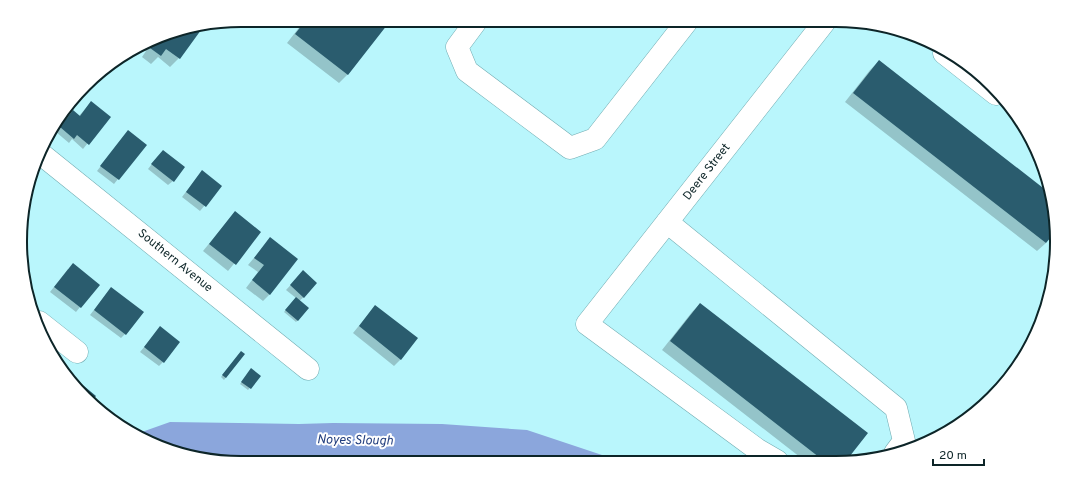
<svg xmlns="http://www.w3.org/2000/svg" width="1077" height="483" font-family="Overpass,sans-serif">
  <rect width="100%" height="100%" fill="#b9f6fc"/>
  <path fill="#8ba6dc" d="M 170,422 L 299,424 L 333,423 L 442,424 L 527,430 L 614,459 L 632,462 L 242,463 L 170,451 L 139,433 Z"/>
  <path fill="#0003" d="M 305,20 L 389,20 L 348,74 L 339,83 L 287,43 Z
    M 196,27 L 200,30 L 179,58 L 170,67 L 158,57 L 151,64 L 142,57 L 146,51 L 142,48 L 170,32 Z
    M 879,61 L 1046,243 L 1037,251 L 845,102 L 870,70 Z
    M 91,102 L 109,117 L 83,149 L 72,139 L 69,143 L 56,132 L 73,111 L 79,116 Z
    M 124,136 L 145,145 L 114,184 L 97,171 Z
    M 158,156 L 173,181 L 168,185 L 148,169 Z
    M 198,176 L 221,186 L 200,211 L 182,197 Z
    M 235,212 L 260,232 L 228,271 L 203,251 Z
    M 270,239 L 270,294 L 263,301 L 246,288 L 258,272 L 248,265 Z
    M 68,269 L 98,285 L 76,312 L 50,292 Z
    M 299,276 L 304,297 L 299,301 L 298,320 L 296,322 L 284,312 L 296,298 L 286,290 Z
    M 107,293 L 125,334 L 121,338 L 90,315 Z
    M 700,304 L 866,433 L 845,461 L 805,461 L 662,350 L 692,312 Z
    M 375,306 L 401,359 L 394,366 L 353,333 Z
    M 160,328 L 163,362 L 159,366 L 140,352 Z
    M 239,354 L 244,354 L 224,380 L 221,377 Z
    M 250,372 L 260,376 L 248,390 L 240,384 Z"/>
  <path fill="#2a5c6e" d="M 306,20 L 391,20 L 348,75 L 295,34 Z
    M 198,27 L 201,30 L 180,59 L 166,49 L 161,56 L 150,48 L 154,41 L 170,32 Z
    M 879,60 L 1047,191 L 1057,227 L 1056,231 L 1046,243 L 853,93 Z
    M 91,101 L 111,117 L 89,145 L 77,135 L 74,139 L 60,127 L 73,110 L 80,116 Z
    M 128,130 L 147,145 L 119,180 L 100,166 Z
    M 163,150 L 185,167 L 174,182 L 151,164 Z
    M 202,170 L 222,186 L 206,207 L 186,192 Z
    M 235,211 L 261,232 L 236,265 L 209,244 Z
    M 270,237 L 298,259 L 270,295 L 252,280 L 264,265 L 254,258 Z
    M 73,263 L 100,285 L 81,308 L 54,287 Z
    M 303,270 L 317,283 L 304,298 L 290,285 Z
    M 111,287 L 144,312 L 126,335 L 94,310 Z
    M 296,297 L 309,308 L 298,321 L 285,310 Z
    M 700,303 L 868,433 L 846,461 L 824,461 L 670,341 Z
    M 375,305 L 418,338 L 401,360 L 359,326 Z
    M 160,326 L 180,342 L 164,363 L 144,347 Z
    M 241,351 L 245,354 L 226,378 L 222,375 Z
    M 251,368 L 261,376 L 251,389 L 241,382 Z
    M 67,372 L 96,396 L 91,402 L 66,373 Z"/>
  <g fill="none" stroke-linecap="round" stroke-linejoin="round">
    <g stroke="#72acb2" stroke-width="23">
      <path id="minor" d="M 477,20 L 457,47 L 467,71 L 570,148 L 595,139 L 688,20
        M 944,53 L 996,94
        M 41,154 L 308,369
        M 667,222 L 896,408 L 904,441 L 895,453
        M 39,322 L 77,352
        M 777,461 L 758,450 L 587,324 L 826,20"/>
    </g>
    <use href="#minor" stroke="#fff" stroke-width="22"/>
  </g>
  <g text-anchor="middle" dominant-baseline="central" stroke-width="4" stroke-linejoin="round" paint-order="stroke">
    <g font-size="12" fill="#0d2528" stroke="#fff">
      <text transform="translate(707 172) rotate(-52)">Deere Street</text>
      <text transform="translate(175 261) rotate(39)">Southern Avenue</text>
    </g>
    <g font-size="13" font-style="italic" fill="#233f7f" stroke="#fff">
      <text transform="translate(355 441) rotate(1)">Noyes Slough</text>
    </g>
  </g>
  <path d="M0 0H1077V483H0ZM241 27H836A214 214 0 0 1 1050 241V242A214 214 0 0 1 836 456H241A214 214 0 0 1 27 242V241A214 214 0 0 1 241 27Z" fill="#fff" fill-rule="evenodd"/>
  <path fill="none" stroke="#0d2528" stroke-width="2" d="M241 27H836A214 214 0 0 1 1050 241V242A214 214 0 0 1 836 456H241A214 214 0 0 1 27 242V241A214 214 0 0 1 241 27Z"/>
  <path d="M933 459v6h51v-6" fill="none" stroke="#0d2528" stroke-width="2"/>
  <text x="939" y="459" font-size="12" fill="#0d2528" stroke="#ffffff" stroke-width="3" paint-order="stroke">20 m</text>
</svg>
